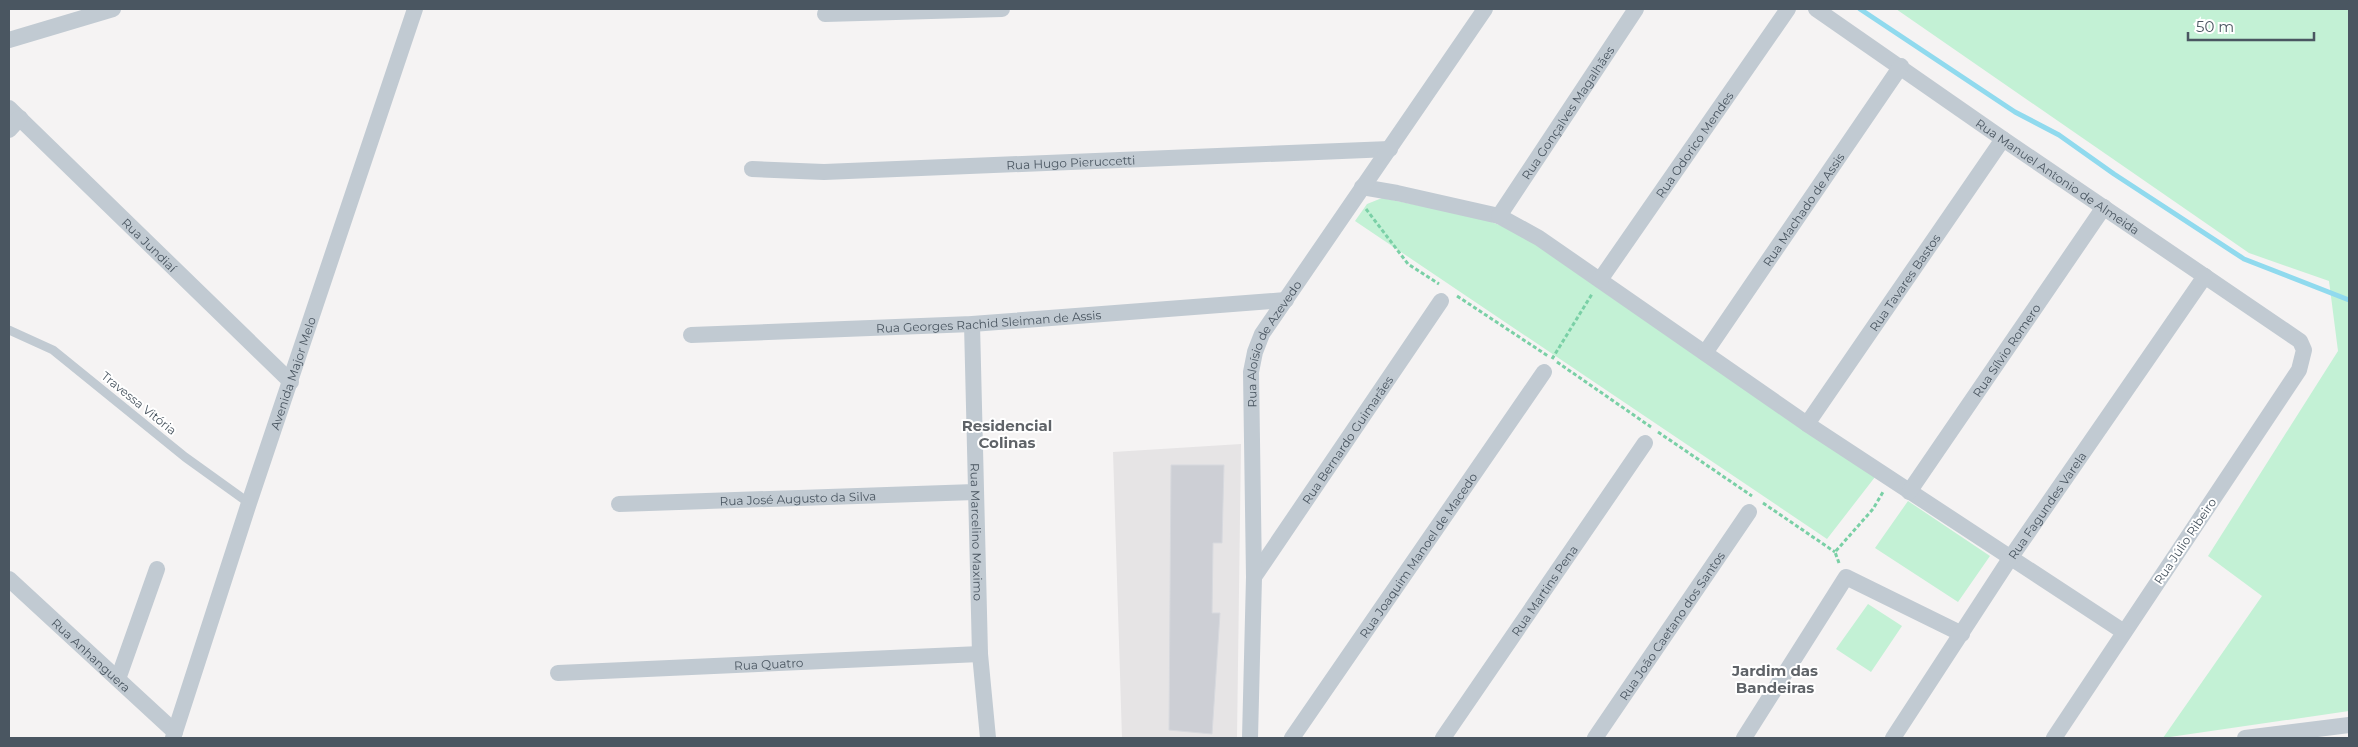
<svg xmlns="http://www.w3.org/2000/svg" width="2358" height="747" font-family="Montserrat,sans-serif">
  <rect width="100%" height="100%" fill="#f5f3f3"/>
  <path fill="#e6e4e5" d="M 1241,444 L 1237,738 L 1122,738 L 1113,452 Z"/>
  <path fill="#c3f1d5" d="M 1896,9 L 2349,9 L 2349,711 L 2163,738 L 2262,596 L 2208,556 L 2338,351 L 2329,281 L 2249,253 Z
    M 1382,198 L 1481,218 L 1523,234 L 1875,477 L 1827,539 L 1355,221 L 1367,204 Z
    M 1908,501 L 1990,556 L 1958,602 L 1875,548 Z
    M 1868,604 L 1902,626 L 1871,672 L 1836,649 Z"/>
  <g fill="none" stroke-linecap="round" stroke-linejoin="round">
    <path stroke="#90daee" stroke-width="5" d="M 1860,9 L 2015,112 L 2059,135 L 2114,174 L 2244,259 L 2349,300"/>
  </g>
  <path fill="#cdcfd5" stroke="#d7d9de" d="M 1171,465 L 1224,465 L 1222,543 L 1213,543 L 1212,613 L 1220,613 L 1212,734 L 1169,730 Z"/>
  <g fill="none" stroke-linecap="round" stroke-linejoin="round">
    <path stroke="#7ad0a6" stroke-width="3" stroke-dasharray="4 2.5" stroke-linecap="butt" d="M 1366,209 L 1408,264 L 1439,284
      M 1457,296 L 1548,356
      M 1552,359 L 1592,294
      M 1557,362 L 1651,427
      M 1658,432 L 1752,496
      M 1763,503 L 1835,552
      M 1839,563 L 1835,552 L 1873,509 L 1883,492"/>
    <path stroke="#c1cad2" stroke-width="9" d="M 9,330 L 53,350 L 185,457 L 249,503"/>
    <g stroke="#c1cad2" stroke-width="16">
      <path id="s1" d="M 1816,9 L 2003,139 L 2300,341 L 2304,350 L 2299,370 L 2054,738"/>
      <path d="M 825,14 L 1002,9"/>
      <path d="M 9,40 L 113,9"/>
      <path id="s2" d="M 9,108 L 291,382"/>
      <path d="M 9,130 L 20,118"/>
      <path id="s3" d="M 752,169 L 824,172 L 1390,149"/>
      <path d="M 1362,187 L 1397,193 L 1499,216 L 1539,238 L 1807,424 L 2124,632"/>
      <path id="s4" d="M 1499,216 L 1636,9"/>
      <path id="s5" d="M 1600,280 L 1788,9"/>
      <path id="s6" d="M 972,324 L 980,654 L 988,738"/>
      <path id="s7" d="M 691,335 L 972,324 L 1286,300"/>
      <path id="s8" d="M 1705,353 L 1901,66"/>
      <path id="s9" d="M 1807,424 L 2003,139"/>
      <path id="s10" d="M 1909,492 L 2104,207"/>
      <path id="s11" d="M 619,504 L 975,492"/>
      <path id="s12" d="M 1254,577 L 1441,301"/>
      <path id="s13" d="M 9,579 L 175,732"/>
      <path id="s14" d="M 558,673 L 980,654"/>
      <path d="M 118,679 L 157,569"/>
      <path id="s15" d="M 173,738 L 249,503 L 415,9"/>
      <path id="s16" d="M 1250,738 L 1254,577 L 1251,372 L 1255,352 L 1262,334 L 1485,9"/>
      <path id="s17" d="M 1292,738 L 1544,372"/>
      <path id="s18" d="M 1443,738 L 1645,443"/>
      <path id="s19" d="M 1595,738 L 1749,512"/>
      <path d="M 1744,738 L 1846,577 L 1962,634"/>
      <path id="s20" d="M 1893,738 L 2011,557 L 2205,276"/>
      <path d="M 2245,738 L 2349,725"/>
    </g>
  </g>
  <g text-anchor="middle" dominant-baseline="central" stroke-width="4" stroke-linejoin="round" paint-order="stroke">
    <g font-size="12" fill="#4a5661" stroke="#fff">
      <text stroke="none"><textPath href="#s4" startOffset="124">Rua Gonçalves Magalhães</textPath></text>
      <text stroke="none"><textPath href="#s5" startOffset="165">Rua Odorico Mendes</textPath></text>
      <text stroke="none"><textPath href="#s3" startOffset="319">Rua Hugo Pieruccetti</textPath></text>
      <text stroke="none"><textPath href="#s1" startOffset="294">Rua Manuel Antonio de Almeida</textPath></text>
      <text stroke="none"><textPath href="#s8" startOffset="174">Rua Machado de Assis</textPath></text>
      <text stroke="none"><textPath href="#s2" startOffset="196">Rua Jundiaí</textPath></text>
      <text stroke="none"><textPath href="#s9" startOffset="172">Rua Tavares Bastos</textPath></text>
      <text stroke="none"><textPath href="#s7" startOffset="298">Rua Georges Rachid Sleiman de Assis</textPath></text>
      <text stroke="none"><textPath href="#s16" startOffset="400">Rua Aloísio de Azevedo</textPath></text>
      <text stroke="none"><textPath href="#s10" startOffset="172">Rua Sílvio Romero</textPath></text>
      <text stroke="none"><textPath href="#s15" startOffset="384">Avenida Major Melo</textPath></text>
      <text transform="translate(139 403) rotate(39)">Travessa Vitória</text>
      <text stroke="none"><textPath href="#s12" startOffset="166">Rua Bernardo Guimarães</textPath></text>
      <text stroke="none"><textPath href="#s11" startOffset="179">Rua José Augusto da Silva</textPath></text>
      <text stroke="none"><textPath href="#s20" startOffset="279">Rua Fagundes Varela</textPath></text>
      <text stroke="none"><textPath href="#s6" startOffset="208">Rua Marcelino Maximo</textPath></text>
      <text transform="translate(2185 541) rotate(-56)">Rua Júlio Ribeiro</text>
      <text stroke="none"><textPath href="#s17" startOffset="222">Rua Joaquim Manoel de Macedo</textPath></text>
      <text stroke="none"><textPath href="#s18" startOffset="179">Rua Martins Pena</textPath></text>
      <text stroke="none"><textPath href="#s19" startOffset="136">Rua João Caetano dos Santos</textPath></text>
      <text stroke="none"><textPath href="#s13" startOffset="112">Rua Anhanguera</textPath></text>
      <text stroke="none"><textPath href="#s14" startOffset="211">Rua Quatro</textPath></text>
    </g>
    <g font-size="15" font-weight="bold" fill="#5f6368" stroke="#fff">
      <text x="1007" y="425">Residencial<tspan x="1007" dy="17">Colinas</tspan></text>
      <text x="1775" y="670">Jardim das<tspan x="1775" dy="17">Bandeiras</tspan></text>
    </g>
  </g>
  <rect width="2358" height="747" fill="none" stroke="#4a5661" stroke-width="20"/>
  <path d="M2188 32v8h126v-8" fill="none" stroke="#4a5661" stroke-width="2.5"/>
  <text x="2196" y="32" font-size="15" fill="#4a5661" stroke="#ffffff" stroke-width="4" paint-order="stroke">50 m</text>
</svg>
